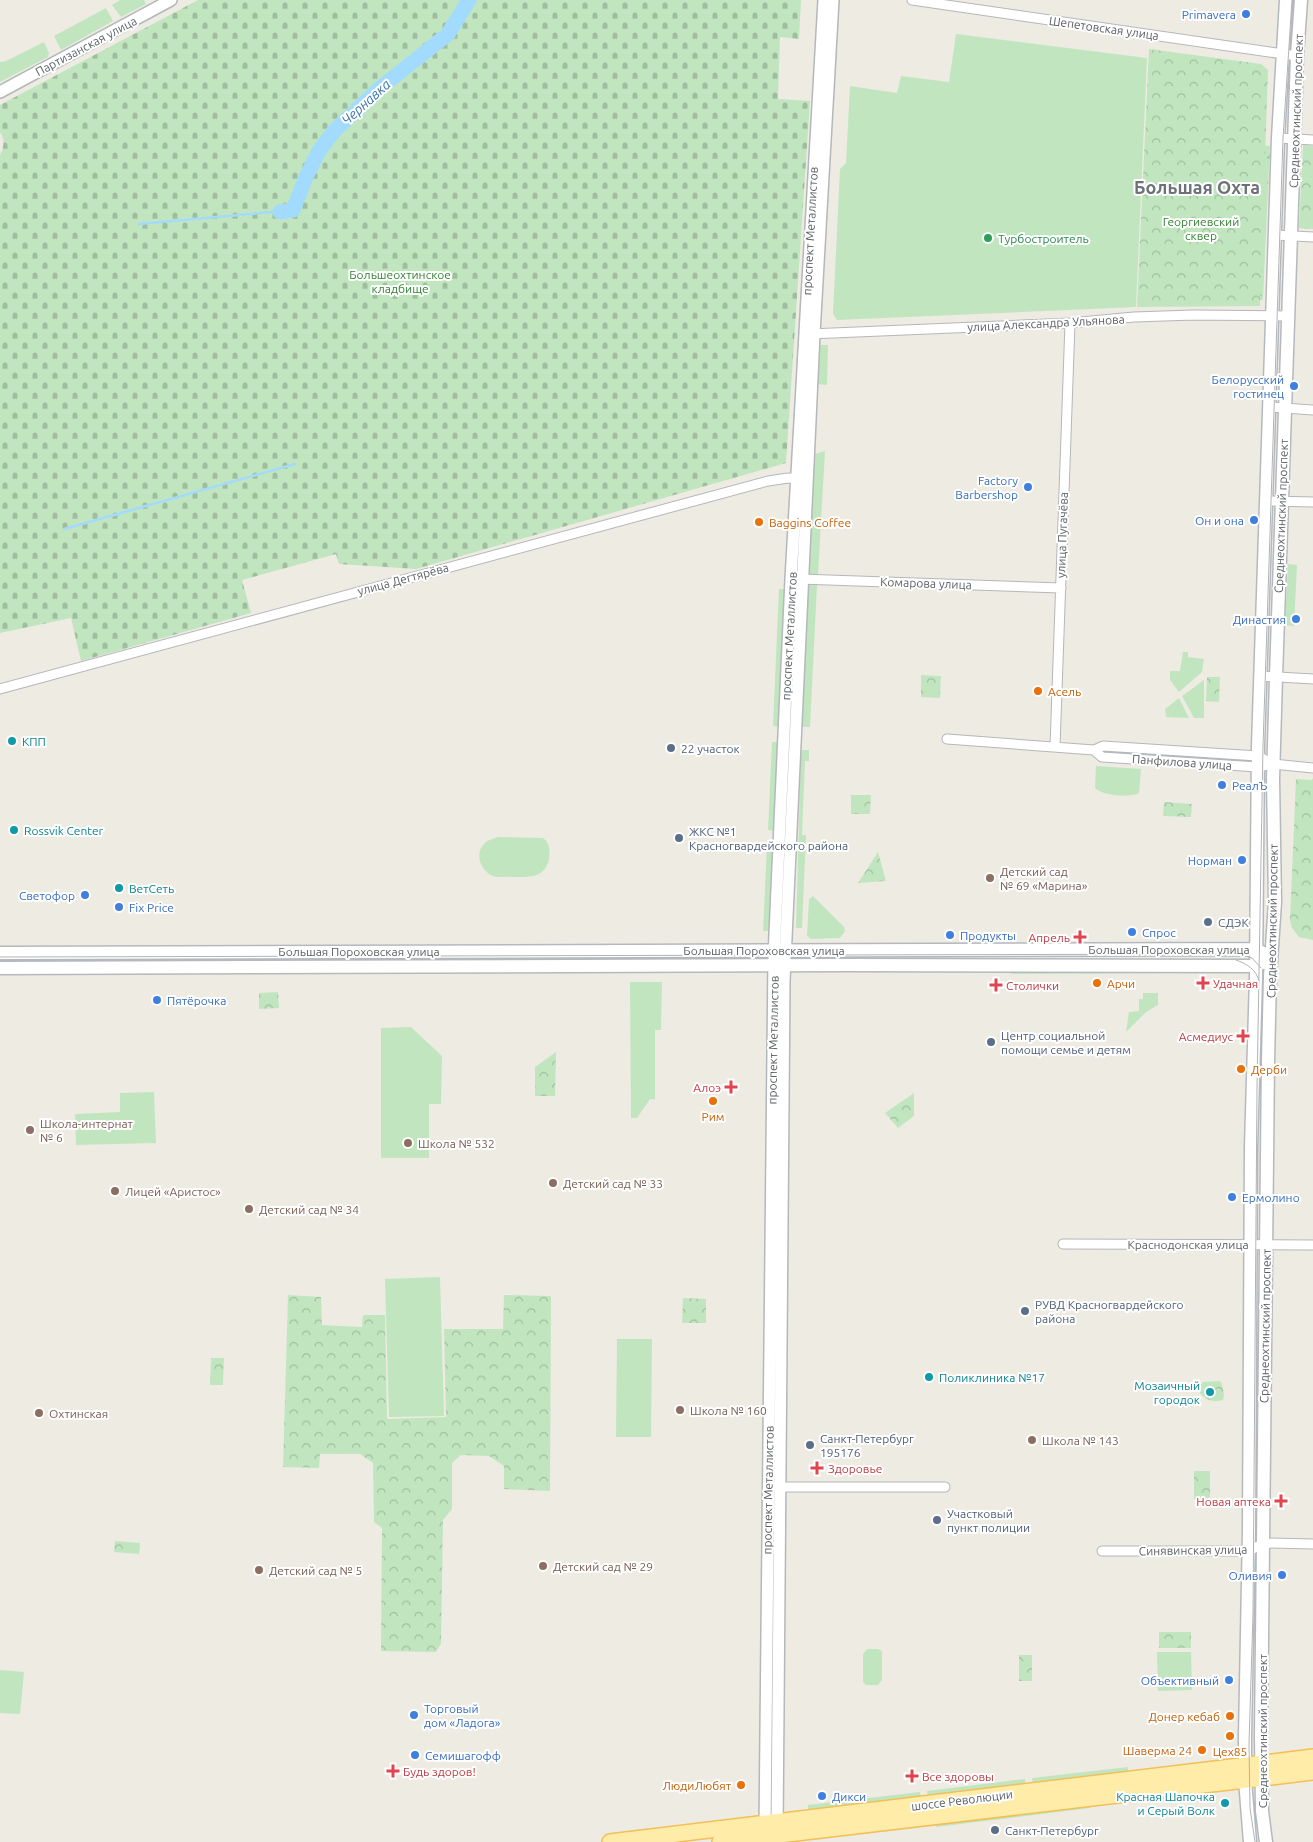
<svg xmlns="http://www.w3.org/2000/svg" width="1313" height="1842" font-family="Ubuntu,sans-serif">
  <defs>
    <pattern id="forest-firs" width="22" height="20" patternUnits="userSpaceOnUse" patternTransform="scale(1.25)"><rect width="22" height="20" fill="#c1e6bf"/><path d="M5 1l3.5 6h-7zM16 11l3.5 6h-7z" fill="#a0be9f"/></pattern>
    <pattern id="cemetery-stones" width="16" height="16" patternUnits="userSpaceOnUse" patternTransform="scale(1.25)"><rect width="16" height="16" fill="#c1e6bf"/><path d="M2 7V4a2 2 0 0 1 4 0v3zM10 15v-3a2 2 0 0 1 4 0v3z" fill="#a0be9f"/></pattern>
    <pattern id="park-crowns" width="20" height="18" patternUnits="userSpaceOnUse" patternTransform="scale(1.25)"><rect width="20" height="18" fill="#c1e6bf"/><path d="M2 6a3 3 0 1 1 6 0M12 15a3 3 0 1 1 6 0" fill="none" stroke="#a0be9f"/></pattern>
  </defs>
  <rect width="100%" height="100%" fill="#eeebe3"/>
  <path fill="#c1e6bf" d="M 120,0 L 144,0 L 146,4 L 121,17 L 112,5 Z
    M 106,8 L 113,21 L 61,50 L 54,36 Z
    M 956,34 L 1147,58 L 1136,307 L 837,320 L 833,314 L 840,169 L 846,163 L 850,86 L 897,93 L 901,76 L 949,82 Z
    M 44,42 L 49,53 L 48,57 L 0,82 L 0,62 L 6,61 Z
    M 818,345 L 828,345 L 827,385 L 816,384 Z
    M 825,451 L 818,575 L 809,574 L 815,454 Z
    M 1288,564 L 1297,565 L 1294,626 L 1285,625 Z
    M 808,585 L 817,585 L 810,727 L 801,727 Z
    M 779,589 L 788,589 L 780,727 L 773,726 Z
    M 1183,652 L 1188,652 L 1188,657 L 1204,659 L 1202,672 L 1179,692 L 1170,680 L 1170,671 L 1180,671 Z
    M 1204,680 L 1204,718 L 1194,718 L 1182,696 Z
    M 1179,698 L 1189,718 L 1166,717 L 1165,709 Z
    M 772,742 L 780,742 L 776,831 L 768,830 Z
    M 801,750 L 809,750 L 809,761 L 805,761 L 802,835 L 806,835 L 802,928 L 796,928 Z
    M 1096,766 L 1141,769 L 1139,793 C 1129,798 1103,796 1095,788 Z
    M 498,837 L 543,838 C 550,843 550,851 549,859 C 545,879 528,877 512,877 C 506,876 498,878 493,876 C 481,871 474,854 484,844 C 487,840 493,839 498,837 Z
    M 767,845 L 775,845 L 771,931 L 763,931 Z
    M 813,896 L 844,927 L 845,931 L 840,938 L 811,939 L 807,936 L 809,899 Z
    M 1012,970 L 1161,971 L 1160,973 L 1011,974 Z
    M 630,982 L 662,982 L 661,1030 L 655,1030 L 655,1099 L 650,1099 L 637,1118 L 631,1118 Z
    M 1143,993 L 1158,993 L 1158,1005 L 1146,1012 L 1126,1032 L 1129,1012 L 1139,1011 L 1139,999 L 1143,999 Z
    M 411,1027 L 442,1056 L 441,1104 L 429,1104 L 429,1158 L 381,1158 L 381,1028 Z
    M 154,1092 L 156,1143 L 76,1145 L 75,1114 L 120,1112 L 120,1093 Z
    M 440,1277 L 444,1416 L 389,1417 L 385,1279 Z
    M 617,1339 L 652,1339 L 651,1437 L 616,1437 Z
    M 867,1649 L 878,1649 L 882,1651 L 882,1680 L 878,1685 L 866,1685 L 863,1682 L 863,1654 Z
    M 1157,1652 L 1191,1652 L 1192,1690 L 1158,1691 Z
    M 0,1670 L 24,1672 L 20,1714 L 0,1713 Z
    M 1128,1767 L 1128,1773 L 1033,1785 L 1032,1778 Z
    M 1025,1779 L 1026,1785 L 928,1797 L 927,1791 Z
    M 920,1792 L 921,1798 L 808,1811 L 808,1805 Z
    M 1090,1805 L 1090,1808 L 936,1827 L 935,1823 Z"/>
  <path fill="url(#forest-firs)" d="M 1261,145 L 1270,146 L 1263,300 L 1254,300 Z"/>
  <path fill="url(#cemetery-stones)" d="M 198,0 L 801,0 L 799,39 L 780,37 L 778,99 L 810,101 L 786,463 L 416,569 L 339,564 L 336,554 L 242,580 L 251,613 L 81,661 L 71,618 L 0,633 L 0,155 C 4,148 5,139 0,132 L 0,105 Z"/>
  <path fill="url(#park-crowns)" d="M 1149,49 L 1261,64 L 1268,70 L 1260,306 L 1137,307 Z
    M 1303,145 L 1313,146 L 1313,229 L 1299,228 Z
    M 921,675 L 941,676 L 940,698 L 921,697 Z
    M 1207,677 L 1220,677 L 1219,702 L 1206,701 Z
    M 1313,778 L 1313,940 L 1299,937 L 1292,928 L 1290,920 L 1296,779 L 1312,780 Z
    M 851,795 L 871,795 L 870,814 L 851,814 Z
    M 1164,802 L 1192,804 L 1191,817 L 1163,816 Z
    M 878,852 L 886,881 L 858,883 Z
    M 278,992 L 279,1008 L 259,1009 L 259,993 Z
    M 556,1052 L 555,1096 L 535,1096 L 535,1067 Z
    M 914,1093 L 914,1116 L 898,1128 L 885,1113 Z
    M 288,1295 L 321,1297 L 322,1325 L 362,1327 L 363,1315 L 385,1315 L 387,1419 L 446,1417 L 444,1329 L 503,1329 L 504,1295 L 551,1296 L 550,1491 L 504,1489 L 504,1466 L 489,1456 L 461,1455 L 452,1463 L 452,1509 L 443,1520 L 441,1644 L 436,1652 L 381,1651 L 382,1528 L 374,1522 L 373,1463 L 360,1454 L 320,1454 L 319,1468 L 283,1467 Z
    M 683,1298 L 706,1299 L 706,1323 L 682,1323 Z
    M 211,1358 L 224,1358 L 223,1385 L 210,1385 Z
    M 1219,1381 L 1221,1382 C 1223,1389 1225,1393 1223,1400 C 1213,1403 1206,1400 1200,1393 L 1198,1386 L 1203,1382 Z
    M 1194,1471 L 1210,1471 L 1210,1499 L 1194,1499 Z
    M 115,1541 L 140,1543 L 139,1554 L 114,1552 Z
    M 1159,1632 L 1191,1632 L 1191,1648 L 1159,1648 Z
    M 1019,1655 L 1032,1655 L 1032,1681 L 1019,1681 Z"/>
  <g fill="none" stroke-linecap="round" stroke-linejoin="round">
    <path stroke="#a3dbff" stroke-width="2.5" d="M 138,224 L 272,212
      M 64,529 L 295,464"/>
    <path stroke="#a3dbff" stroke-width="15" d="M 280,212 L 293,210 L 306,177 L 319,151 L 334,131 L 380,88 L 448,34 L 469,0"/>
    <g stroke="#b4b7bb" stroke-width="11">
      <path id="minor" d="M 912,0 L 1297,56
        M 1278,138 L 1313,140
        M 1275,235 L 1313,237
        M 809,334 L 1070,323 L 1134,317 L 1194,315 L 1288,316
        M 1269,407 L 1313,410
        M 1266,501 L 1313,502
        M 799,579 L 1061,588
        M 1260,676 L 1313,679
        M 0,689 L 768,481 L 788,478 L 802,479
        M 947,739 L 1094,750
        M 1103,746 L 1258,756 L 1273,764 L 1258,767 L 1102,757 L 1094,750 Z
        M 1055,747 L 1070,323
        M 1273,764 L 1313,768
        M 1063,1244 L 1313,1245
        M 776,1487 L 945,1487
        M 1102,1551 L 1249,1551 L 1264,1543 L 1313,1544"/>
    </g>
    <g stroke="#b4b7bb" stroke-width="14">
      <path id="tertiary" d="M 0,92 L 171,0
        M 765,1829 L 774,956 L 791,579 L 824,0
        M 777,1829 L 784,981 L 814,334 L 833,0"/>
    </g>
    <g stroke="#b5b9be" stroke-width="15">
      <path id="secondary" d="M 0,953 L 1256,949 L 1263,953
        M 0,968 L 848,965 L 1256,966 L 1262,963
        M 1250,1842 L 1245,1780 L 1245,1736 L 1249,1530 L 1251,1147 L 1256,977 L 1258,746 L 1278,138 L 1286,0
        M 1266,1842 L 1262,1811 L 1261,1736 L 1268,1061 L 1270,977 L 1275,902 L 1273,779 L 1276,677 L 1297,56 L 1301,0"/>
    </g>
    <g stroke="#f2bf58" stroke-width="18">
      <path id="primary" d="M 610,1842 L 1313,1757
        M 720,1842 L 1313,1772"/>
    </g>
    <use href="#minor" stroke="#fff" stroke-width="9"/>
    <use href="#tertiary" stroke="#fff" stroke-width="11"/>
    <use href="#secondary" stroke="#fff" stroke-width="12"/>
    <use href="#primary" stroke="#ffeca8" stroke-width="15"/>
    <path stroke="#b2b3b4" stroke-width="1" d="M 0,957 L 1240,954 L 1252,958 L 1261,968
      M 1236,960 C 1247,964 1256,969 1259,981
      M 1255,1842 L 1250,1808 L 1249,1744 L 1253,1614 L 1257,1088 L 1263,746 L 1283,138 L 1292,0"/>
  </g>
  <g fill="#3f7fe0" stroke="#fff" stroke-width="2">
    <circle cx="1246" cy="14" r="5"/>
    <circle cx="1294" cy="386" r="5"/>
    <circle cx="1028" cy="487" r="5"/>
    <circle cx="1254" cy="520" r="5"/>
    <circle cx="1296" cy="619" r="5"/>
    <circle cx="1222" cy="785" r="5"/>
    <circle cx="1242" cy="860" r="5"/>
    <circle cx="85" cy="895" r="5"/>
    <circle cx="119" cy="907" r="5"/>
    <circle cx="1132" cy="932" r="5"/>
    <circle cx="950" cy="935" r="5"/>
    <circle cx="157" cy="1000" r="5"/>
    <circle cx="1232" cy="1197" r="5"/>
    <circle cx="1282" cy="1575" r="5"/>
    <circle cx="1229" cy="1680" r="5"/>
    <circle cx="414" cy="1715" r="5"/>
    <circle cx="415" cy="1755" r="5"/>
    <circle cx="822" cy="1796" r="5"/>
  </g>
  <circle fill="#2e9e5b" stroke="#fff" stroke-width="2" cx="988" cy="238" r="5"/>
  <g fill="#e8710a" stroke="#fff" stroke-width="2">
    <circle cx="759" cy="522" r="5"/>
    <circle cx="1038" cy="691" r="5"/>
    <circle cx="1097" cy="983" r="5"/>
    <circle cx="1241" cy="1069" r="5"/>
    <circle cx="713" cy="1101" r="5"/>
    <circle cx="1230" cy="1716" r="5"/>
    <circle cx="1230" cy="1736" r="5"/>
    <circle cx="1202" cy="1750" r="5"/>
    <circle cx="741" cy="1785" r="5"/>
  </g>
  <g fill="#0f9aa8" stroke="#fff" stroke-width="2">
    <circle cx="12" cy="741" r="5"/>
    <circle cx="14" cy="830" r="5"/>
    <circle cx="119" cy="888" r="5"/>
    <circle cx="929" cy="1377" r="5"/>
    <circle cx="1210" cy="1392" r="5"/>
    <circle cx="1225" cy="1803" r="5"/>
  </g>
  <g fill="#5c6f8a" stroke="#fff" stroke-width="2">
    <circle cx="671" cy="748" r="5"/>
    <circle cx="679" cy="838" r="5"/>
    <circle cx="1208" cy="922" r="5"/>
    <circle cx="991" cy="1042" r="5"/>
    <circle cx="1025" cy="1311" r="5"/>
    <circle cx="810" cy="1445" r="5"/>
    <circle cx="937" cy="1520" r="5"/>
    <circle cx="995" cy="1830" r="5"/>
  </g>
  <g fill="#8d6e63" stroke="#fff" stroke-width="2">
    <circle cx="990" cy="878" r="5"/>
    <circle cx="30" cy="1130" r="5"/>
    <circle cx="408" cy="1143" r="5"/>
    <circle cx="553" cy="1183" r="5"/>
    <circle cx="115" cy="1191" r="5"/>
    <circle cx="249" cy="1209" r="5"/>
    <circle cx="680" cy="1410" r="5"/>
    <circle cx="39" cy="1413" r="5"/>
    <circle cx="1032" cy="1440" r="5"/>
    <circle cx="543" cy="1566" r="5"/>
    <circle cx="259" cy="1570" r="5"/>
  </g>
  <g fill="#e0444e" stroke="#fff" stroke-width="2">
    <path d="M1077.5 929.5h5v5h5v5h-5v5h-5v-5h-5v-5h5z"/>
    <path d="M1200.5 975.5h5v5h5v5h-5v5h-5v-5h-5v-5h5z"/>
    <path d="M993.5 977.5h5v5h5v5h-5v5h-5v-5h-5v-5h5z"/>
    <path d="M1240.5 1028.5h5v5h5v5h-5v5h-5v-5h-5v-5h5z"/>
    <path d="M728.5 1079.5h5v5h5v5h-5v5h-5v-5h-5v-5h5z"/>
    <path d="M814.5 1460.5h5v5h5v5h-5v5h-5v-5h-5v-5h5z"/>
    <path d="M1278.5 1493.5h5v5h5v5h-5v5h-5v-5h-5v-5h5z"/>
    <path d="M390.5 1763.5h5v5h5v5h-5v5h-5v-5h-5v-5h5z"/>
    <path d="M909.5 1768.5h5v5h5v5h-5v5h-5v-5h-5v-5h5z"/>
  </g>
  <g text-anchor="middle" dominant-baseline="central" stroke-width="4" stroke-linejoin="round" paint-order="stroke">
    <g font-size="12" fill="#366cbe" stroke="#fff" text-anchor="end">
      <text x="1236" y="14">Primavera</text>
      <text x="1284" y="379">Белорусский<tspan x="1284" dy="14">гостинец</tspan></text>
      <text x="1018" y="480">Factory<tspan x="1018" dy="14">Barbershop</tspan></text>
      <text x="1244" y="520">Он и она</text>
      <text x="1286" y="619">Династия</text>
      <text x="1232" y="785" text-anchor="start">РеалЪ</text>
      <text x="1232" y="860">Норман</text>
      <text x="75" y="895">Светофор</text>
      <text x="129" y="907" text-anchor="start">Fix Price</text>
      <text x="1142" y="932" text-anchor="start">Спрос</text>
      <text x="960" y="935" text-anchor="start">Продукты</text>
      <text x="167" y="1000" text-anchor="start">Пятёрочка</text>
      <text x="1242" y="1197" text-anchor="start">Ермолино</text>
      <text x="1272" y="1575">Оливия</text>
      <text x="1219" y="1680">Объективный</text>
      <text x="424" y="1708" text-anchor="start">Торговый<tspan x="424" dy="14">дом «Ладога»</tspan></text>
      <text x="425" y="1755" text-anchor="start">Семишагофф</text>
      <text x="832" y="1796" text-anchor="start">Дикси</text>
    </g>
    <g font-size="12" fill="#5b6064" stroke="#fff">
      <text transform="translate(1104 28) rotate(8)">Шепетовская улица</text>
      <text transform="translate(86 46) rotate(-28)">Партизанская улица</text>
      <text transform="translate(1296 111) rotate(-88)">Среднеохтинский проспект</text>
      <text transform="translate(810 231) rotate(-87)">проспект Металлистов</text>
      <text transform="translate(1046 323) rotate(-3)">улица Александра Ульянова</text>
      <text transform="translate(1281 516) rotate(-88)">Среднеохтинский проспект</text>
      <text transform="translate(1062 535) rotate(-88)">улица Пугачёва</text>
      <text transform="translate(403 579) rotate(-15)">улица Дегтярёва</text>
      <text transform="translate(926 583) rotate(2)">Комарова улица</text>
      <text transform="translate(789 636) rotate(-87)">проспект Металлистов</text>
      <text transform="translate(1182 762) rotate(4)">Панфилова улица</text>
      <text transform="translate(1272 921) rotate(-89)">Среднеохтинский проспект</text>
      <text x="1169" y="949">Большая Пороховская улица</text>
      <text x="764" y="950">Большая Пороховская улица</text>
      <text x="359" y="951">Большая Пороховская улица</text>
      <text transform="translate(773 1040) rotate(-89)">проспект Металлистов</text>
      <text x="1188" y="1244">Краснодонская улица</text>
      <text transform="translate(1265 1326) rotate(-89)">Среднеохтинский проспект</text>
      <text transform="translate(768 1490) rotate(-89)">проспект Металлистов</text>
      <text transform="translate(1193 1550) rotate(-1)">Синявинская улица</text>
      <text transform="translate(1262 1731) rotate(-90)">Среднеохтинский проспект</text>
      <text transform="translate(962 1800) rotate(-7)">шоссе Революции</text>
    </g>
    <g font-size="12" fill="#348333" stroke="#fff">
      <text x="1201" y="221">Георгиевский<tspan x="1201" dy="14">сквер</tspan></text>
      <text x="400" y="274">Большеохтинское<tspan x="400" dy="14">кладбище</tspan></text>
    </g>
    <g font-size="12" fill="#27864d" stroke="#fff" text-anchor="start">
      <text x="998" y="238">Турбостроитель</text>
    </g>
    <g font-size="12" fill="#c56008" stroke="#fff" text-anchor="start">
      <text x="769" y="522">Baggins Coffee</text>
      <text x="1048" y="691">Асель</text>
      <text x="1107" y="983">Арчи</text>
      <text x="1251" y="1069">Дерби</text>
      <text x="713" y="1116" text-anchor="middle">Рим</text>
      <text x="1220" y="1716" text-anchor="end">Донер кебаб</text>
      <text x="1192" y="1750" text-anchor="end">Шаверма 24</text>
      <text x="1230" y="1751" text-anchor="middle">Цех85</text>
      <text x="731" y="1785" text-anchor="end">ЛюдиЛюбят</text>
    </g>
    <g font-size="12" fill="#0d838f" stroke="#fff" text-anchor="start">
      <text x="22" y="741">КПП</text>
      <text x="24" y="830">Rossvik Center</text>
      <text x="129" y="888">ВетСеть</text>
      <text x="939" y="1377">Поликлиника №17</text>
      <text x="1200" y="1385" text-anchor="end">Мозаичный<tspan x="1200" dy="14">городок</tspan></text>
      <text x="1215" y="1796" text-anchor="end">Красная Шапочка<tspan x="1215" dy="14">и Серый Волк</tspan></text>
    </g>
    <g font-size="12" fill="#4e5e75" stroke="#fff" text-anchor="start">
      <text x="681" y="748">22 участок</text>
      <text x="689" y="831">ЖКС №1<tspan x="689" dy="14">Красногвардейского района</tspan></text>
      <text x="1218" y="922">СДЭК</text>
      <text x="1001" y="1035">Центр социальной<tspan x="1001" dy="14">помощи семье и детям</tspan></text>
      <text x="1035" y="1304">РУВД Красногвардейского<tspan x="1035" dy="14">района</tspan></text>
      <text x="820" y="1438">Санкт-Петербург<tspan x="820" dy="14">195176</tspan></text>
      <text x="947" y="1513">Участковый<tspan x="947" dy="14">пункт полиции</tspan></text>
      <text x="1005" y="1830">Санкт-Петербург</text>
    </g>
    <g font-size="12" fill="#785e54" stroke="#fff" text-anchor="start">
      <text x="1000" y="871">Детский сад<tspan x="1000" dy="14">№ 69 «Марина»</tspan></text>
      <text x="40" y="1123">Школа-интернат<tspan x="40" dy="14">№ 6</tspan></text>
      <text x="418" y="1143">Школа № 532</text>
      <text x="563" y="1183">Детский сад № 33</text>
      <text x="125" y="1191">Лицей «Аристос»</text>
      <text x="259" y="1209">Детский сад № 34</text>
      <text x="690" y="1410">Школа № 160</text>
      <text x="49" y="1413">Охтинская</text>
      <text x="1042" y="1440">Школа № 143</text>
      <text x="553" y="1566">Детский сад № 29</text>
      <text x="269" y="1570">Детский сад № 5</text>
    </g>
    <g font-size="12" fill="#be3a42" stroke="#fff" text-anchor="start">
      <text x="1070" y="937" text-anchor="end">Апрель</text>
      <text x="1213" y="983">Удачная</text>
      <text x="1006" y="985">Столички</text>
      <text x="1233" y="1036" text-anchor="end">Асмедиус</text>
      <text x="721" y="1087" text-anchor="end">Алоэ</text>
      <text x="828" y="1468">Здоровье</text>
      <text x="1271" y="1501" text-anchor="end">Новая аптека</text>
      <text x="403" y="1771">Будь здоров!</text>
      <text x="922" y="1776">Все здоровы</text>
    </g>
    <g font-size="14" font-style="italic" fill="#3c77a9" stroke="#fff">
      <text transform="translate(366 102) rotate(-42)">Чернавка</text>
    </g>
    <g font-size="18" font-weight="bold" fill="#6c7276" stroke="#fff">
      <text x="1197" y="187">Большая Охта</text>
    </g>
  </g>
</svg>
